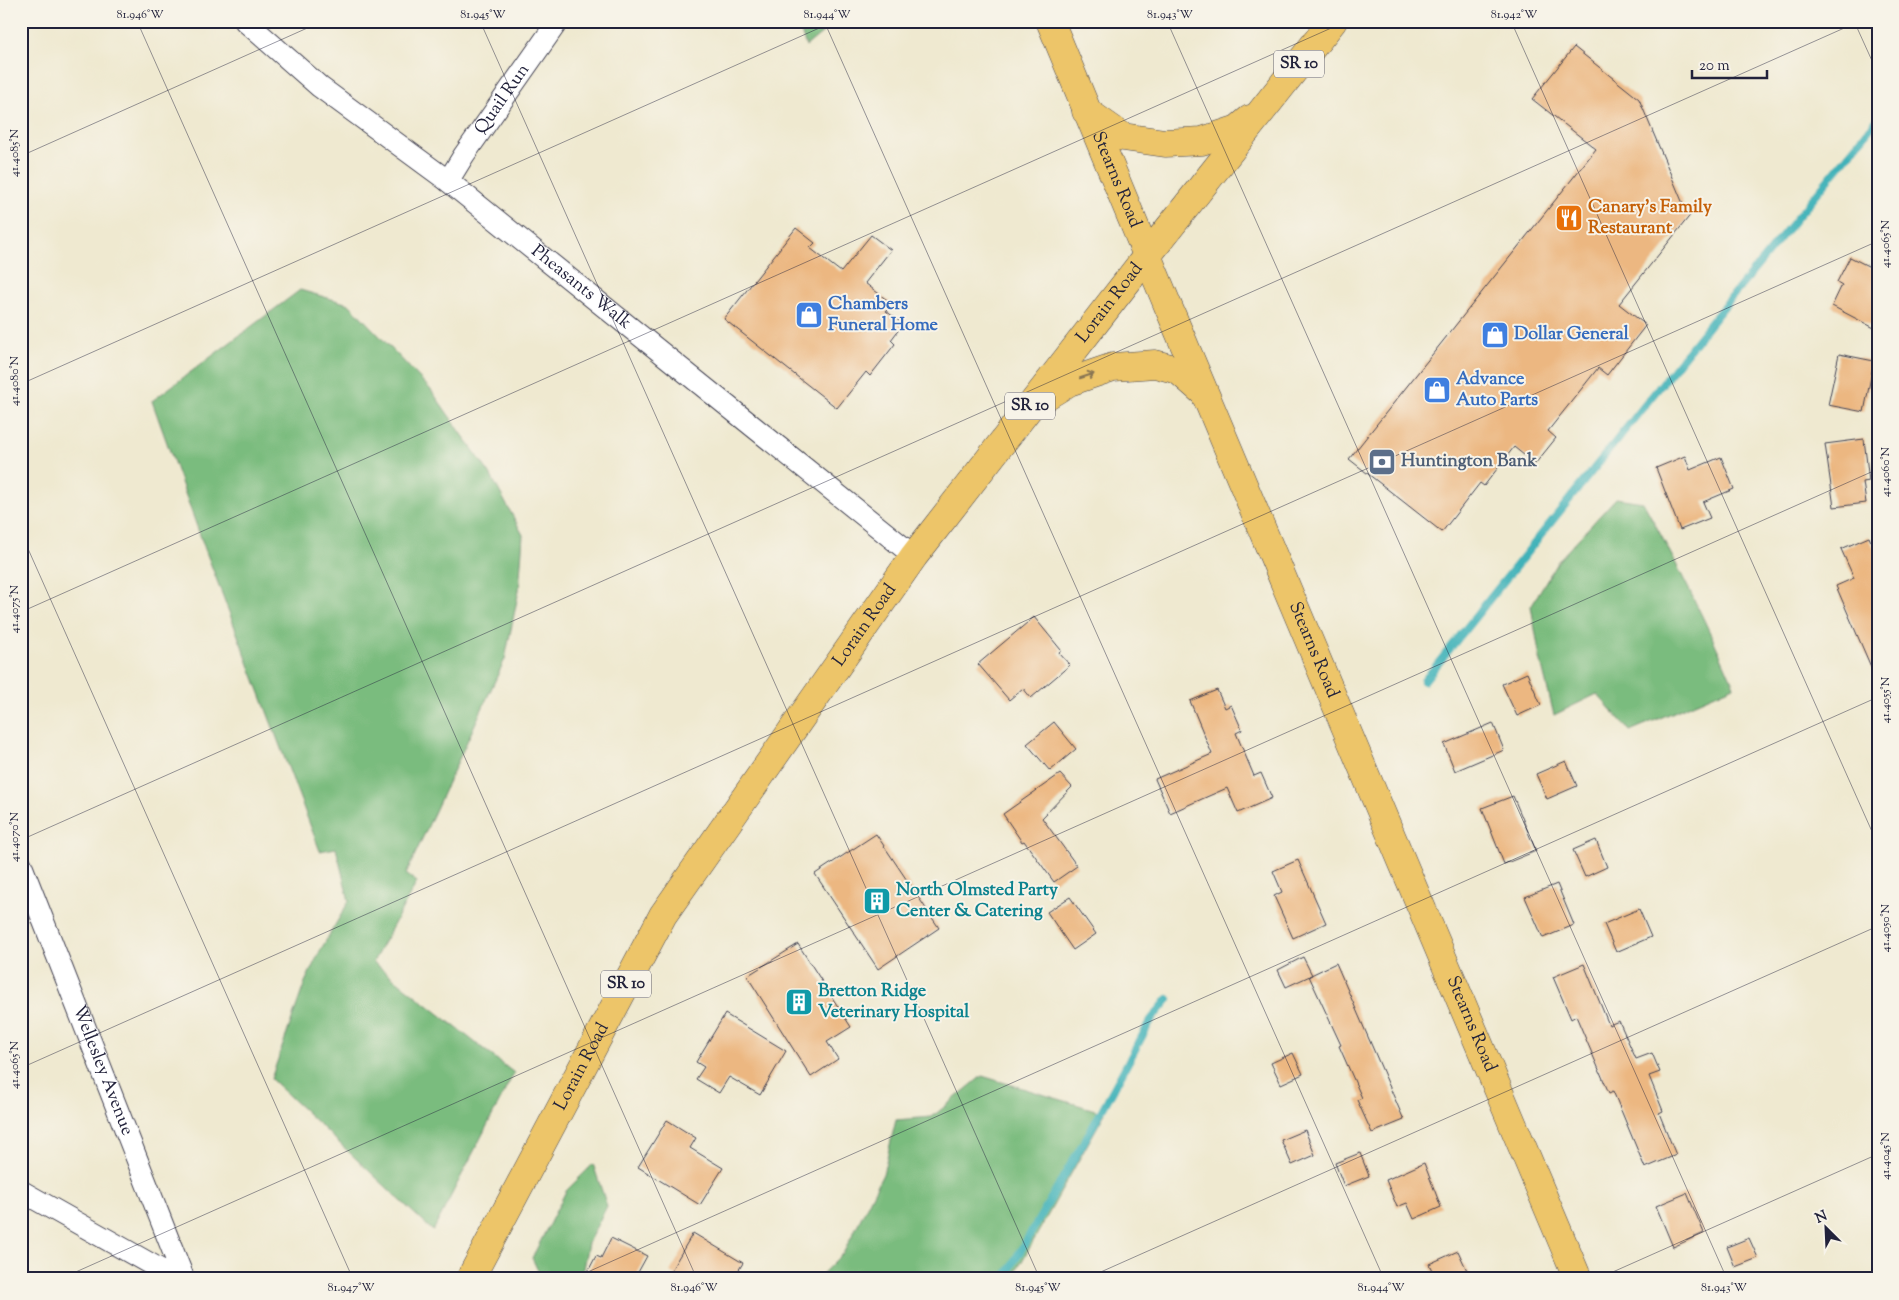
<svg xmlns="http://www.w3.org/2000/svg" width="1899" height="1300" font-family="'Sorts Mill Goudy',serif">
  <rect width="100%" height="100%" fill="#f7f3e8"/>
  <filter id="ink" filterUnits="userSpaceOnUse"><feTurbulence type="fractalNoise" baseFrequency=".02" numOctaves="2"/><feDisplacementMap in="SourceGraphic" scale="10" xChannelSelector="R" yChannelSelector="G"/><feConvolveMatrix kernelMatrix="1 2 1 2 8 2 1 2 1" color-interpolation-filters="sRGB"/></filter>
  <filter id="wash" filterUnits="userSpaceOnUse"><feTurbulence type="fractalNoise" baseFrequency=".0096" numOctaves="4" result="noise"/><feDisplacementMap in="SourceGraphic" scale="20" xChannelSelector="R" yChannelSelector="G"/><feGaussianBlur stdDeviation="1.12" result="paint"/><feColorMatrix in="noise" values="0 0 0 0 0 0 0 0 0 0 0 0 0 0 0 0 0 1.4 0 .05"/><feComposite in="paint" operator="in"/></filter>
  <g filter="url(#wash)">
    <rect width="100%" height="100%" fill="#efe9d0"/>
    <path fill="#7abc7e" stroke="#4e6f5c" d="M 797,21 L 836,21 L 806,46 Z
      M 300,290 L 349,304 L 431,390 L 490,474 L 523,535 L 519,590 L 505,659 L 406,874 L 417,882 L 373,962 L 514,1073 L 433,1231 L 271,1079 L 305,982 L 320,951 L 349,901 L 336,848 L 320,851 L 205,549 L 152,401 Z
      M 1616,498 L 1643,502 C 1676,562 1707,623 1734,686 L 1630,731 L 1597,694 L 1554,715 L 1540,658 L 1531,606 L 1558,561 Z
      M 982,1076 L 1105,1113 L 1012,1279 L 817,1279 L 844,1252 L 883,1174 L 896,1120 L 932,1117 Z
      M 593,1164 L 607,1206 L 588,1243 L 581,1279 L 542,1279 L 532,1258 L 566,1191 Z"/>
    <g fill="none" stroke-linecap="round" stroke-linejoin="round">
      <path stroke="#41b2b9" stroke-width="8" d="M 1424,681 L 1717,315 L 1878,119
        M 1004,1279 L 1096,1121 L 1151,1020 L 1168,999"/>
    </g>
    <g id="blocks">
      <path fill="#ecb781" d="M 1574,47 L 1639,99 L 1684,206 L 1692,213 L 1619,304 L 1646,325 L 1607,375 L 1598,368 L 1548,431 L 1556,438 L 1535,464 L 1514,447 L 1484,486 L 1480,483 L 1442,532 L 1349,459 L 1596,149 L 1532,99 Z
        M 796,228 L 815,243 L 810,248 L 841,272 L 871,235 L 891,250 L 865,283 L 892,304 L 886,311 L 903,324 L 891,340 L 895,344 L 870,376 L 866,372 L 837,408 L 724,319 Z
        M 1850,257 L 1878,271 L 1878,330 L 1832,306 L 1842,285 L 1837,282 Z
        M 1839,354 L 1874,361 L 1864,412 L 1828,405 Z
        M 1864,439 L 1869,481 L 1863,482 L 1866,503 L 1834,507 L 1825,444 Z
        M 1685,456 L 1690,470 L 1721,457 L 1734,489 L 1703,502 L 1710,518 L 1680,530 L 1656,468 Z
        M 1869,537 L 1878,557 L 1878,683 L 1836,586 L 1854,578 L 1841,549 Z
        M 1034,617 L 1061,650 L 1059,653 L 1070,665 L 1031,698 L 1023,688 L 1009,700 L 978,664 Z
        M 1527,673 L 1541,705 L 1517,716 L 1502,684 Z
        M 1217,690 L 1225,708 L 1231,705 L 1242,730 L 1236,733 L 1254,776 L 1261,773 L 1272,798 L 1238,813 L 1227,788 L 1170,813 L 1155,779 L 1212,754 L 1190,701 Z
        M 1054,722 L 1076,749 L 1050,771 L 1027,744 Z
        M 1493,723 L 1504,750 L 1455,771 L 1444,744 Z
        M 1566,761 L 1577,786 L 1547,799 L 1536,774 Z
        M 1060,774 L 1072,787 L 1042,818 L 1077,866 L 1054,882 L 1024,841 L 1022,842 L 1003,814 Z
        M 1513,796 L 1536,851 L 1504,864 L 1482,808 Z
        M 876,834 L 939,928 L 878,969 L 815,874 Z
        M 1596,840 L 1607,867 L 1585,877 L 1573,850 Z
        M 1298,860 L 1326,923 L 1293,938 L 1274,896 L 1282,892 L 1273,871 Z
        M 1557,884 L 1574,925 L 1543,938 L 1525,897 Z
        M 1070,897 L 1096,934 L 1073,950 L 1047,912 Z
        M 1639,909 L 1651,937 L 1616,952 L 1604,924 Z
        M 798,944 L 851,1027 L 827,1042 L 838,1059 L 811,1077 L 747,976 Z
        M 1303,957 L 1312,975 L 1286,987 L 1278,970 Z
        M 1336,963 L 1404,1120 L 1372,1133 L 1357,1100 L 1362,1098 L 1339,1046 L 1341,1045 L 1309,976 Z
        M 1584,964 L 1609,1025 L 1619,1021 L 1636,1059 L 1652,1053 L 1660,1072 L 1649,1076 L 1663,1111 L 1659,1113 L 1676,1155 L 1645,1168 L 1613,1091 L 1609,1093 L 1576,1016 L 1571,1019 L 1553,977 Z
        M 725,1014 L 786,1051 L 760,1095 L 729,1077 L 719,1093 L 696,1079 L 704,1067 L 696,1062 Z
        M 1293,1053 L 1303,1074 L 1281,1084 L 1271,1063 Z
        M 667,1120 L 696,1138 L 690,1148 L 723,1168 L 700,1205 L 638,1167 Z
        M 1305,1130 L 1315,1155 L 1292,1165 L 1281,1140 Z
        M 1360,1153 L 1369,1176 L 1344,1186 L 1335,1163 Z
        M 1424,1163 L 1441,1207 L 1414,1219 L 1407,1203 L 1397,1207 L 1386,1180 Z
        M 1687,1193 L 1704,1233 L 1673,1247 L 1656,1206 Z
        M 693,1233 L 743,1263 L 733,1279 L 681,1279 L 670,1272 Z
        M 611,1238 L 647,1256 L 636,1276 L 643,1279 L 584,1279 L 596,1256 L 601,1258 Z
        M 1749,1238 L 1758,1258 L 1735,1267 L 1727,1247 Z
        M 1458,1251 L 1471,1279 L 1436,1279 L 1429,1264 Z"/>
    </g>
  </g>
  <g filter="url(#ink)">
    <use href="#blocks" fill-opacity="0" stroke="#414051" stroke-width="1"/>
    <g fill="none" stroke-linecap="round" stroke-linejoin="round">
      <g stroke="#414051" stroke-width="23">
        <g id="street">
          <path id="s1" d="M 245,21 L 320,87 L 448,181 L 914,556"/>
          <path id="s2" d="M 448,181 L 464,155 L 558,21"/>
          <path id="s3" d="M 21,864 L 184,1279"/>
          <path d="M 21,1191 L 177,1279"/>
        </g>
      </g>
      <g stroke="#414051" stroke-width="29">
        <g id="primary">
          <path id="s4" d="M 1050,21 L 1168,306 L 1578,1279"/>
          <path d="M 1086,111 L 1123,137 L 1165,143 L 1202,141 L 1238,129 L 1250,119"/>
          <path d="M 1043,398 L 1069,382 L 1113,367 L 1155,364 L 1178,370 L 1202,391"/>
          <path id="s5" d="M 470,1279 L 663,915 L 914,556 L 1147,256 L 1333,21"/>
        </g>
      </g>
      <use href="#street" stroke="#fff" stroke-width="21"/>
      <use href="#primary" stroke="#edc569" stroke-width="28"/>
    </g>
    <defs><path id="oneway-shaft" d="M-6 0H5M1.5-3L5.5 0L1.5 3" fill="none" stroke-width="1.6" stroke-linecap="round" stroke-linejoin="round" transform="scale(1.25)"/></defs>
    <use stroke="#887452" href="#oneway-shaft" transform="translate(1087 376) rotate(-18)"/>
  </g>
  <path fill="none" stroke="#22223b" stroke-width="1" stroke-opacity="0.45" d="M 137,21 L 697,1279M 480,21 L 1040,1279M 824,21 L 1384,1279M 1167,21 L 1727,1279M 1511,21 L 1878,845M 1854,21 L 1878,74M 21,156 L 323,21M 21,384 L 835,21M 21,533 L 353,1279M 21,612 L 1347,21M 21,840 L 1860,21M 21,1068 L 1878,241M 60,1279 L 1878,469M 572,1279 L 1878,697M 1085,1279 L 1878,926M 1597,1279 L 1878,1154"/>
  <defs>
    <g id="restaurant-square" transform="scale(1.4375)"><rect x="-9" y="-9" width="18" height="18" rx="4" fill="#e8710a" stroke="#f7f3e8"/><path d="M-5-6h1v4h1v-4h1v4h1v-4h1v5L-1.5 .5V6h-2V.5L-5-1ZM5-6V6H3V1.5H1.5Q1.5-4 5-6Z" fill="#fff"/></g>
    <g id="shop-square" transform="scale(1.4375)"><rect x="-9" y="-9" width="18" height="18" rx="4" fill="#3f7fe0" stroke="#f7f3e8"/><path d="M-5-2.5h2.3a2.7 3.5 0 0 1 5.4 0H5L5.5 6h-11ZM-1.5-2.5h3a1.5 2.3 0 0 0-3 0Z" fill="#fff"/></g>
    <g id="bank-square" transform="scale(1.4375)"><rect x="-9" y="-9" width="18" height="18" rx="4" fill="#5c6f8a" stroke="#f7f3e8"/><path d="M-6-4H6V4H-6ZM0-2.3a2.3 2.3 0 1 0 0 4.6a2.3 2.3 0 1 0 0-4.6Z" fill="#fff"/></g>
    <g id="building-square" transform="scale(1.4375)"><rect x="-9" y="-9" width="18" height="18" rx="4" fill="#0f9aa8" stroke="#f7f3e8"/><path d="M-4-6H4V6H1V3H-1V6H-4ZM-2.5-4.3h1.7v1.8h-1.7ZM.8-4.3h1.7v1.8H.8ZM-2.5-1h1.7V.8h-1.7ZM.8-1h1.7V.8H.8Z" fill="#fff"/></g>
  </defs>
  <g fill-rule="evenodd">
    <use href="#restaurant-square" x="1569" y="218"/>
    <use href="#shop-square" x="809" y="315"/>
    <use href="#shop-square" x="1495" y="335"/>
    <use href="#shop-square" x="1437" y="390"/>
    <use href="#bank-square" x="1382" y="462"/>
    <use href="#building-square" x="877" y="901"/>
    <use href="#building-square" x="799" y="1002"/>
  </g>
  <g text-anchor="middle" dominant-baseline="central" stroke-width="4" stroke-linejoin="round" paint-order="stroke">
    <g fill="#f7f3e8" stroke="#62616f" stroke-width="1">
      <rect x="1274" y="50.5" width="50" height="27" rx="4"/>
      <rect x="1005" y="392.5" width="50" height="27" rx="4"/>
      <rect x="601" y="970.5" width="50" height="27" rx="4"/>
    </g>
    <g font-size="16" font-weight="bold" fill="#22223b">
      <text x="1299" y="64">SR 10</text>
      <text x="1030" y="406">SR 10</text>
      <text x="626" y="984">SR 10</text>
    </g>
    <g font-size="18" fill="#22223b" stroke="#f7f3e8">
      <text stroke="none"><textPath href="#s2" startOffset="98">Quail Run</textPath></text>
      <text stroke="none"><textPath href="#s4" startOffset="172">Stearns Road</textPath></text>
      <text stroke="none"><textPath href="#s1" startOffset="429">Pheasants Walk</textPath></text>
      <text stroke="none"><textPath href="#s5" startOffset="1170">Lorain Road</textPath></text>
      <text stroke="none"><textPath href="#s5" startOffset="765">Lorain Road</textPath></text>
      <text stroke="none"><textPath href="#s4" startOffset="682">Stearns Road</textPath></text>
      <text stroke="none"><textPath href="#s4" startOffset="1088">Stearns Road</textPath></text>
      <text stroke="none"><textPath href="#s5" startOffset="240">Lorain Road</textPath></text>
      <text stroke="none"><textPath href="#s3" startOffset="222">Wellesley Avenue</textPath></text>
    </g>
    <g font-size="18" font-weight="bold" fill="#c56008" stroke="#f7f3e8" text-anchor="start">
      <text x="1588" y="208">Canary's Family<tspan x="1588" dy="21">Restaurant</tspan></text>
    </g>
    <g font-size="18" font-weight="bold" fill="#366cbe" stroke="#f7f3e8" text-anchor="start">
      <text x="828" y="305">Chambers<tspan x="828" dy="21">Funeral Home</tspan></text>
      <text x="1514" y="335">Dollar General</text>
      <text x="1456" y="380">Advance<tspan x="1456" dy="21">Auto Parts</tspan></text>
    </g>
    <g font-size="18" font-weight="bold" fill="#4e5e75" stroke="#f7f3e8" text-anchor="start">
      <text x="1401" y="462">Huntington Bank</text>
    </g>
    <g font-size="18" font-weight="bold" fill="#0d838f" stroke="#f7f3e8" text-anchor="start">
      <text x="896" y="891">North Olmsted Party<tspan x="896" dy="21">Center &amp; Catering</tspan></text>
      <text x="818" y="992">Bretton Ridge<tspan x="818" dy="21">Veterinary Hospital</tspan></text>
    </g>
  </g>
  <rect width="1899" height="1300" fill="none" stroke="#f7f3e8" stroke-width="55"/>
  <g transform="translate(1826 1228) rotate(336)" stroke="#f7f3e8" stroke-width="4" paint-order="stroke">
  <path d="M0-4L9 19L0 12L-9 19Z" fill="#22223b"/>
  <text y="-8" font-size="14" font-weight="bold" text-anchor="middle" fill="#22223b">N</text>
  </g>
  <path d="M1692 70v8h75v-8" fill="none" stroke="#22223b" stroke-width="2.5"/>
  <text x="1699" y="70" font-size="15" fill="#22223b" stroke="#f7f3e8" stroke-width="4" paint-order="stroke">20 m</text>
  <rect x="28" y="28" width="1844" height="1244" fill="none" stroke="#22223b" stroke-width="2"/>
  <g font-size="12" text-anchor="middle" fill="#22223b">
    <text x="140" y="18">81.946°W</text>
    <text x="483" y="18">81.945°W</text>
    <text x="827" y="18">81.944°W</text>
    <text x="1170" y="18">81.943°W</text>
    <text x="1514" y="18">81.942°W</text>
    <text transform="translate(14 153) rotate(-90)" y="4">41.4085°N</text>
    <text transform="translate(1885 244) rotate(-90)" y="4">41.4065°N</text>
    <text transform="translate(14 381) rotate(-90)" y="4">41.4080°N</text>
    <text transform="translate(1885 472) rotate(-90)" y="4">41.4060°N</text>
    <text transform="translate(14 609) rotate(-90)" y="4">41.4075°N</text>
    <text transform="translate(1885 700) rotate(-90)" y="4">41.4055°N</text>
    <text transform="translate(14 837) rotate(-90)" y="4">41.4070°N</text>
    <text transform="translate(1885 928) rotate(-90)" y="4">41.4050°N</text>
    <text transform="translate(14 1065) rotate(-90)" y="4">41.4065°N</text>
    <text transform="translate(1885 1156) rotate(-90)" y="4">41.4045°N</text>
    <text x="351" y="1291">81.947°W</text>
    <text x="694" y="1291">81.946°W</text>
    <text x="1038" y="1291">81.945°W</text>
    <text x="1381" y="1291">81.944°W</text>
    <text x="1724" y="1291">81.943°W</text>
  </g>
</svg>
